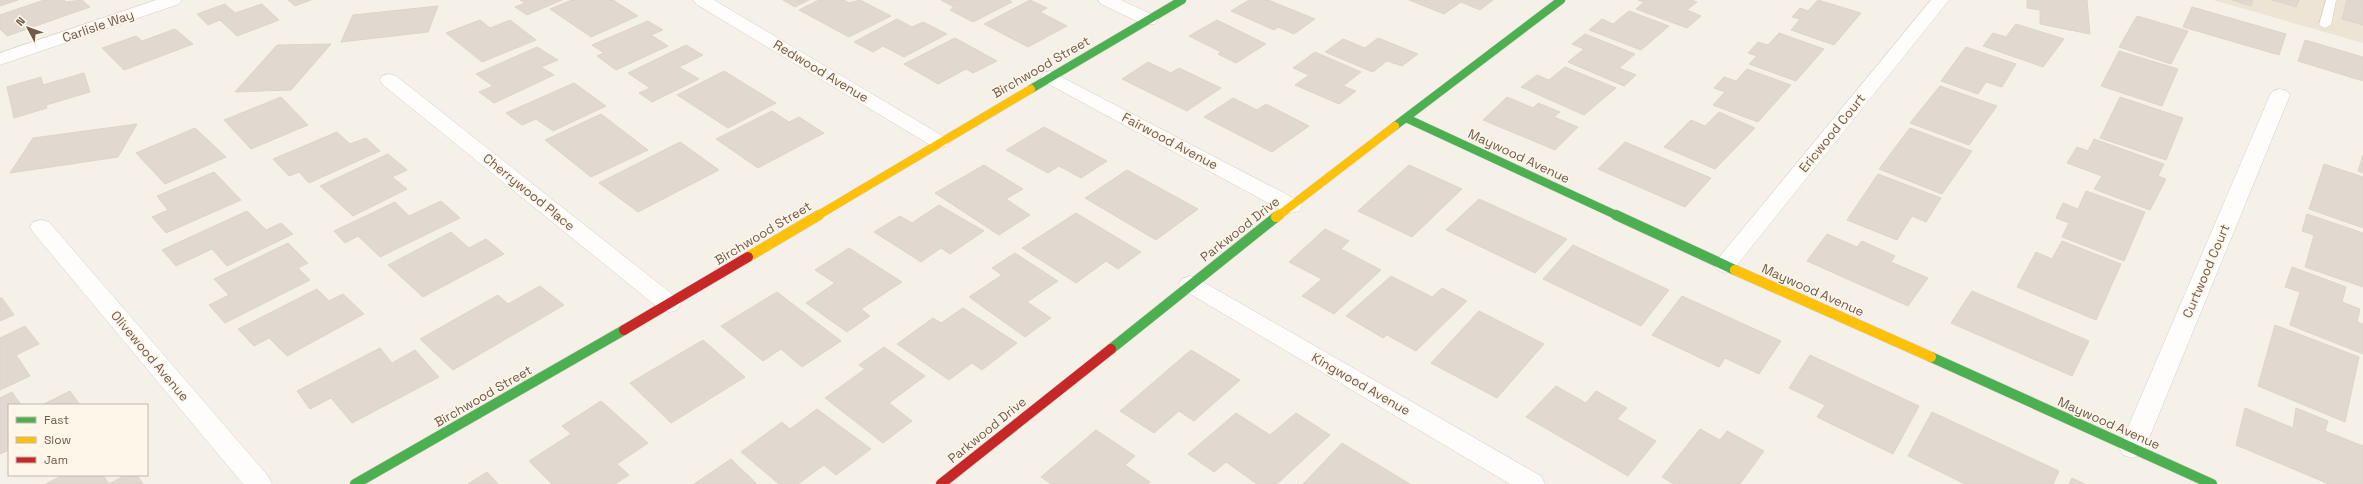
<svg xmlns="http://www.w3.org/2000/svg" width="2363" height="484" font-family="'Space Grotesk',sans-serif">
  <rect width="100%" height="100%" fill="#f5f1e8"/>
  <path fill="#eee4d6" d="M 2213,0 L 2363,0 L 2363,43 Z"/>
  <path fill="#e1d9d0" stroke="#ddd4cb" d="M 0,0 L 18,0 L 0,6 Z
    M 44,0 L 64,0 L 66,2 L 82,0 L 90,7 L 7,36 L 0,29 L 0,15 Z
    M 288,0 L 311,0 L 295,6 Z
    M 520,0 L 562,0 L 527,15 L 515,7 L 525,3 Z
    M 572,0 L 613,0 L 638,16 L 591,37 L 550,9 Z
    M 783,0 L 809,0 L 795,7 Z
    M 819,0 L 844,0 L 849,3 L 860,0 L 891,16 L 849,37 L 799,10 Z
    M 941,0 L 1009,0 L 1012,2 L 973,22 L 950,10 L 954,7 Z
    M 1030,0 L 1047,8 L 1040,12 L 1067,26 L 1028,47 L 984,24 Z
    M 1249,0 L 1268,0 L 1315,19 L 1294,34 L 1278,27 L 1274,30 L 1231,11 Z
    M 1409,0 L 1493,0 L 1480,10 L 1461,2 L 1444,14 Z
    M 1638,0 L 1691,0 L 1697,2 L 1687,10 L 1701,16 L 1687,28 L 1636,9 L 1644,2 Z
    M 1818,0 L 1861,13 L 1834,45 L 1791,30 L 1800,19 L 1792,17 L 1800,8 L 1808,11 Z
    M 2027,0 L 2087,0 L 2090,34 L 2040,24 L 2040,10 L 2027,8 Z
    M 2232,0 L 2253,0 L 2251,6 Z
    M 2272,0 L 2299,0 L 2296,7 Z
    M 2347,0 L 2363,0 L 2363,25 L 2342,19 Z
    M 225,4 L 235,13 L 262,4 L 279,20 L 237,36 L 220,20 L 208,25 L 197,14 Z
    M 438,6 L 428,32 L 341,42 L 353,15 Z
    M 2192,7 L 2286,34 L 2279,55 L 2183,27 Z
    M 1629,11 L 1669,26 L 1641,50 L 1589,30 L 1602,19 L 1613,24 Z
    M 2137,16 L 2188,31 L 2171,64 L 2119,47 Z
    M 897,19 L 912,27 L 923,22 L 947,34 L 904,57 L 883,46 L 873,52 L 854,42 Z
    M 480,20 L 490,28 L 510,20 L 536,40 L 482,62 L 446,33 Z
    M 1217,20 L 1266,44 L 1236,63 L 1218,54 L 1221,52 L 1189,36 Z
    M 648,21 L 663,30 L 651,35 L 668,46 L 616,70 L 597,56 L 604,53 L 592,45 Z
    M 2016,24 L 2064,39 L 2043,67 L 1983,46 L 1993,33 L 2006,37 Z
    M 175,29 L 193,44 L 124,70 L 102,48 L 136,36 L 142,41 Z
    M 1779,33 L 1824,49 L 1796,81 L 1749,64 L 1757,56 L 1748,53 L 1758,42 L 1768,45 Z
    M 1585,34 L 1635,54 L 1619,68 L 1636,75 L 1624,86 L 1568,62 L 1584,49 L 1572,44 Z
    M 955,38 L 997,61 L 973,73 L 966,69 L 938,84 L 904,64 Z
    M 1378,38 L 1418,54 L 1402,66 L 1387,61 L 1373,72 L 1325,52 L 1343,39 L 1365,48 Z
    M 2305,40 L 2363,57 L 2363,81 L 2298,61 Z
    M 331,44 L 291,90 L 235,92 L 277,45 Z
    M 686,45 L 703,55 L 679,67 L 699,79 L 652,102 L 639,93 L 650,88 L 628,73 Z
    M 537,47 L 558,60 L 541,67 L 554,75 L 494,103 L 479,92 L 493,86 L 476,74 Z
    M 1966,47 L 2016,64 L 2002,87 L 1986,82 L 1978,94 L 1941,81 Z
    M 2119,51 L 2178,69 L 2162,106 L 2101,86 Z
    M 1315,52 L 1361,72 L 1343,86 L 1356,91 L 1339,104 L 1295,85 L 1309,75 L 1293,68 Z
    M 1148,62 L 1171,73 L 1179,68 L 1221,88 L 1187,111 L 1122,79 Z
    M 1565,67 L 1616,88 L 1584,115 L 1521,87 L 1537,75 L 1549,80 Z
    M 1747,69 L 1791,85 L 1758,122 L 1713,105 L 1725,92 L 1714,88 L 1724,77 L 1736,81 Z
    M 724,71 L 776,103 L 728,128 L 677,95 Z
    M 84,73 L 90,92 L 46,105 L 47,108 L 14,118 L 7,87 L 41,77 L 43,85 Z
    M 574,83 L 606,106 L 553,131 L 536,119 L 522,125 L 506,113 Z
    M 1940,86 L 1997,106 L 1969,145 L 1910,123 Z
    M 281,97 L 308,125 L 251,149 L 224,120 Z
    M 1507,97 L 1533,108 L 1538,103 L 1560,112 L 1554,117 L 1578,127 L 1555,150 L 1483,120 Z
    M 2120,97 L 2183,118 L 2166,160 L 2100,138 Z
    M 1233,98 L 1257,110 L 1266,104 L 1309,126 L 1272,152 L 1204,117 Z
    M 772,111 L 789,122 L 799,117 L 824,133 L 758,168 L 716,139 Z
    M 1719,112 L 1755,128 L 1715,169 L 1664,147 L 1691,120 L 1705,126 Z
    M 601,114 L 648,150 L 591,177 L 545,140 Z
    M 137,124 L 118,157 L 10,173 L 33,138 Z
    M 1044,127 L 1107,161 L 1081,178 L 1059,166 L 1048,173 L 1006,150 Z
    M 195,128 L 226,157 L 165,184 L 136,153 Z
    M 1910,128 L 1972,151 L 1942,194 L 1879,169 Z
    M 337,132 L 350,144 L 366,138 L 380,151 L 309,183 L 299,172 L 289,176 L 273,159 Z
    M 2094,139 L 2164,164 L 2158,176 L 2166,179 L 2150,210 L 2094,189 L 2102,176 L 2067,163 L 2077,147 L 2088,151 Z
    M 680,142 L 719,170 L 638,212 L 599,183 Z
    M 1625,142 L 1711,178 L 1685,207 L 1598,169 Z
    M 388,154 L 407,170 L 392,177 L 407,189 L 353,216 L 320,186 Z
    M 2363,155 L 2363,173 L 2358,171 Z
    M 2324,164 L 2363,177 L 2363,228 L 2309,209 Z
    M 984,165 L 1023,189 L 1006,199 L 1030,215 L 999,235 L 935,193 Z
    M 1409,165 L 1462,189 L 1412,237 L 1358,211 Z
    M 1127,170 L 1198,209 L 1156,240 L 1085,198 Z
    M 214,172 L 241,200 L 166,233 L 152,217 L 168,210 L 157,196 Z
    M 1878,174 L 1941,198 L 1926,222 L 1912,216 L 1897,240 L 1847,220 Z
    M 2086,191 L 2145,212 L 2124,261 L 2062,237 L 2069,223 L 2056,218 L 2063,203 L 2078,209 Z
    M 1479,199 L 1567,239 L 1535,273 L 1446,230 Z
    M 441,201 L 460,218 L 380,257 L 358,236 L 345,243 L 334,231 L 395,202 L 409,216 Z
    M 939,205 L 984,231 L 950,254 L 941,248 L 921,262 L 874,232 L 900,216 L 912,223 Z
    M 247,211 L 266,230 L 281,223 L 293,234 L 227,266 L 212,249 L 176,266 L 162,250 Z
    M 1076,213 L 1141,252 L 1118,269 L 1106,261 L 1076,283 L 1022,248 Z
    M 2307,214 L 2363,233 L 2363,287 L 2305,267 L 2314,235 L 2302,231 Z
    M 1325,229 L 1349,241 L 1341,249 L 1381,270 L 1334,314 L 1302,296 L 1322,279 L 1289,262 Z
    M 451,232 L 469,248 L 486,239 L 504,254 L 423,297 L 388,265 Z
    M 1827,234 L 1857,247 L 1862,241 L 1895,256 L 1891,262 L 1928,278 L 1908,306 L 1807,261 Z
    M 2062,241 L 2121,264 L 2096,320 L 2017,287 L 2036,252 L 2052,259 Z
    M 288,243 L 308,263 L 298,268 L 310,280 L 225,323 L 209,305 L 229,295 L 214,279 Z
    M 1573,245 L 1669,290 L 1641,326 L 1543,279 Z
    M 849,248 L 902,282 L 861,309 L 870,316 L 847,332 L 806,303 L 835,283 L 815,270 Z
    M 1015,253 L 1058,281 L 1027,302 L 1051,318 L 1025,337 L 969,297 L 1002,275 L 992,268 Z
    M 2292,267 L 2346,287 L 2342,302 L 2360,309 L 2357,322 L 2363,324 L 2363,354 L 2290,325 L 2300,292 L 2285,287 Z
    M 1391,276 L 1432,297 L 1442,288 L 1467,301 L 1416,351 L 1387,335 L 1383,338 L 1346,316 Z
    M 540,286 L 564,305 L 453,370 L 420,339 L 498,295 L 508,304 Z
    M 317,289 L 329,301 L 343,294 L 364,314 L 287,356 L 269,338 L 254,346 L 238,329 Z
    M 1972,291 L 2089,341 L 2072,376 L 1951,323 Z
    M 777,292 L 841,341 L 802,367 L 781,349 L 763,361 L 721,326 Z
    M 1682,296 L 1781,341 L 1759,374 L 1725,358 L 1719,367 L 1652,335 Z
    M 0,298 L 2,298 L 14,315 L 0,321 Z
    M 963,308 L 1017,343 L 982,370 L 972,363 L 949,380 L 897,344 L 933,318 L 941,323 Z
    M 1479,311 L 1544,344 L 1497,398 L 1431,363 Z
    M 2275,325 L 2359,357 L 2345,422 L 2258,386 Z
    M 25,326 L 39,344 L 16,355 L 30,376 L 0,390 L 0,338 Z
    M 703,340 L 745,377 L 671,423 L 630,383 Z
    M 884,347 L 925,376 L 889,403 L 912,421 L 883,443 L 825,398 L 865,369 L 859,365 Z
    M 380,348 L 392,363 L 415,350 L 439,377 L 352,423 L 331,398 L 310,409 L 297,391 Z
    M 1191,350 L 1240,380 L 1194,421 L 1179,411 L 1154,433 L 1120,411 Z
    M 1810,355 L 1919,406 L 1893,454 L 1817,417 L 1825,405 L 1789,388 Z
    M 1556,386 L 1586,403 L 1596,391 L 1627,408 L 1617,419 L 1656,441 L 1628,476 L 1526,417 Z
    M 70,391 L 80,405 L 42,405 Z
    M 12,392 L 21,405 L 9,405 L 9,450 L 0,454 L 0,398 Z
    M 601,401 L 648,443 L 617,464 L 629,475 L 615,484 L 552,484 L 529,461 L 571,434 L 562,426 Z
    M 2245,408 L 2293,428 L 2296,408 L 2328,421 L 2325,431 L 2363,446 L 2363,484 L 2329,484 L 2236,445 Z
    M 817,409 L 871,449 L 836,475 L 824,465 L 798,484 L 779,484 L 741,452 L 782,422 L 790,429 Z
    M 1932,412 L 2059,471 L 2053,484 L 1965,484 L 1908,456 Z
    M 1236,413 L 1270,435 L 1296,413 L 1330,435 L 1277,484 L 1257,484 L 1226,462 L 1214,472 L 1188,454 Z
    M 1700,429 L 1720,440 L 1727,431 L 1764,451 L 1740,484 L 1674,484 L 1662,477 Z
    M 1096,430 L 1135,456 L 1125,465 L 1150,482 L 1147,484 L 1051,484 L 1041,477 Z
    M 1342,443 L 1410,484 L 1303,484 Z
    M 731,459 L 757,484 L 694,484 Z
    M 487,472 L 498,484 L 468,484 Z
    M 63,475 L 103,475 L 109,484 L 46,484 Z
    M 125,475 L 137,475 L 143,484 L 109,484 Z
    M 2072,478 L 2085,484 L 2069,484 Z"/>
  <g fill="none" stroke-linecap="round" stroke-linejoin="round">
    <g stroke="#d4cec6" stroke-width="1">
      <path id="lane" d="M 2326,0 L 2336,0 L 2331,25 L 2325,28 L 2319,25 Z"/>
    </g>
    <g stroke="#d4cec6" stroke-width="1">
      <path id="street" d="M 156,0 L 182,0 L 179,4 L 0,65 L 0,53 Z
        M 693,0 L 714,0 L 946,138 L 949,142 L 946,146 L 939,148 L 932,146 L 696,4 Z
        M 1098,0 L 1121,0 L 1155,16 L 1158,20 L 1155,24 L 1143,24 L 1101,4 Z
        M 1931,0 L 1949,0 L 1733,270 L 1725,273 L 1717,270 L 1714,265 L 1717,260 Z
        M 1050,71 L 1299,201 L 1302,206 L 1299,211 L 1291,213 L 1283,211 L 1043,81 L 1041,77 L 1043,73 Z
        M 389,74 L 396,76 L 677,298 L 681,304 L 677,310 L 669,312 L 661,310 L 382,84 L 380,80 L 382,76 Z
        M 2280,89 L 2287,91 L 2290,95 L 2145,448 L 2141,455 L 2132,458 L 2123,455 L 2119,448 L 2270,95 L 2273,91 Z
        M 41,220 L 49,222 L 268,476 L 272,484 L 243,484 L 33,232 L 30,227 L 33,222 Z
        M 1190,276 L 1198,279 L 1541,476 L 1545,484 L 1510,484 L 1182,289 L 1179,284 L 1182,279 Z"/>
    </g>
    <g stroke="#d4cec7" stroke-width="9">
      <path id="fast-far1" d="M 1031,89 L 1182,0
        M 1406,118 L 1618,216
        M 1395,126 L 1561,0"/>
    </g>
    <g stroke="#d4cec7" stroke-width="11">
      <path id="fast" d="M 1616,215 L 1735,270
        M 1111,349 L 1276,217
        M 1931,357 L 2212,484
        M 355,484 L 624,330"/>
    </g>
    <g stroke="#d4cec7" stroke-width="9">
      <path id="slow-far1" d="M 817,216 L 1031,89
        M 1278,216 L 1395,126"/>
    </g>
    <g stroke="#d4cec7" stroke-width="11">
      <path id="slow" d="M 1276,217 L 1279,215
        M 748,257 L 819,215
        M 1735,270 L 1931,357"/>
    </g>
    <g stroke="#d4cec7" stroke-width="11">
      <path id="jam" d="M 624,330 L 748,257
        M 941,484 L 1111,349"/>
    </g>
    <use href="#lane" fill="#fefdfc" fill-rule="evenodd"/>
    <use href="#street" fill="#fefdfc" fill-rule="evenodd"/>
    <use href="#fast-far1" stroke="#4caf50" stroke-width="8"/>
    <use href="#fast" stroke="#4caf50" stroke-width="10"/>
    <use href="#slow-far1" stroke="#ffc107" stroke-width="8"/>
    <use href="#slow" stroke="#ffc107" stroke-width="10"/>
    <use href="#jam" stroke="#c62828" stroke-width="10"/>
  </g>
  <g text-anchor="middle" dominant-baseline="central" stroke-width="3" stroke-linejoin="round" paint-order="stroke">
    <g font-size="13" fill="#705a4b" stroke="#fdf6e9">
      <text transform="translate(98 26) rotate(-19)">Carlisle Way</text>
      <text transform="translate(1041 67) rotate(-30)">Birchwood Street</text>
      <text transform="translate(821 71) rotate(31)">Redwood Avenue</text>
      <text transform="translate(1832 133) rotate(-51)">Ericwood Court</text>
      <text transform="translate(1170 141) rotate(28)">Fairwood Avenue</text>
      <text transform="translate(1519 156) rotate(25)">Maywood Avenue</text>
      <text transform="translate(529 192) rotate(39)">Cherrywood Place</text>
      <text transform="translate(1240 229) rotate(-38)">Parkwood Drive</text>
      <text transform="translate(763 233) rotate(-31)">Birchwood Street</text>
      <text transform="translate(2206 271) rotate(-67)">Curtwood Court</text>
      <text transform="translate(1813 290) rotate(24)">Maywood Avenue</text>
      <text transform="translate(150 356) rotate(50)">Olivewood Avenue</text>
      <text transform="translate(1361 384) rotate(30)">Kingwood Avenue</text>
      <text transform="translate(483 396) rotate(-30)">Birchwood Street</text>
      <text transform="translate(2109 423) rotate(24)">Maywood Avenue</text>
      <text transform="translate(987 430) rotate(-39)">Parkwood Drive</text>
    </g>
  </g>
  <rect x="8" y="404" width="140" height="72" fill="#fdf6e9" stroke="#c5b8aa"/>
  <rect x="16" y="417" width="20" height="6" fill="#4caf50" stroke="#c5b8aa"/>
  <text x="44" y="424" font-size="12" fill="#705a4b">Fast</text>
  <rect x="16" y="437" width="20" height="6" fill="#ffc107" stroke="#c5b8aa"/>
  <text x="44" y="444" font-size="12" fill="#705a4b">Slow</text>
  <rect x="16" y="457" width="20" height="6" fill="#c62828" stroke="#c5b8aa"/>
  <text x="44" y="464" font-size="12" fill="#705a4b">Jam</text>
  <g transform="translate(28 28) rotate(311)" stroke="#fdf6e9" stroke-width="3" paint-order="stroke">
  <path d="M0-3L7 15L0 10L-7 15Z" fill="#705a4b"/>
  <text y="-6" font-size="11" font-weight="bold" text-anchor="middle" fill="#705a4b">N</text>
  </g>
</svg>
